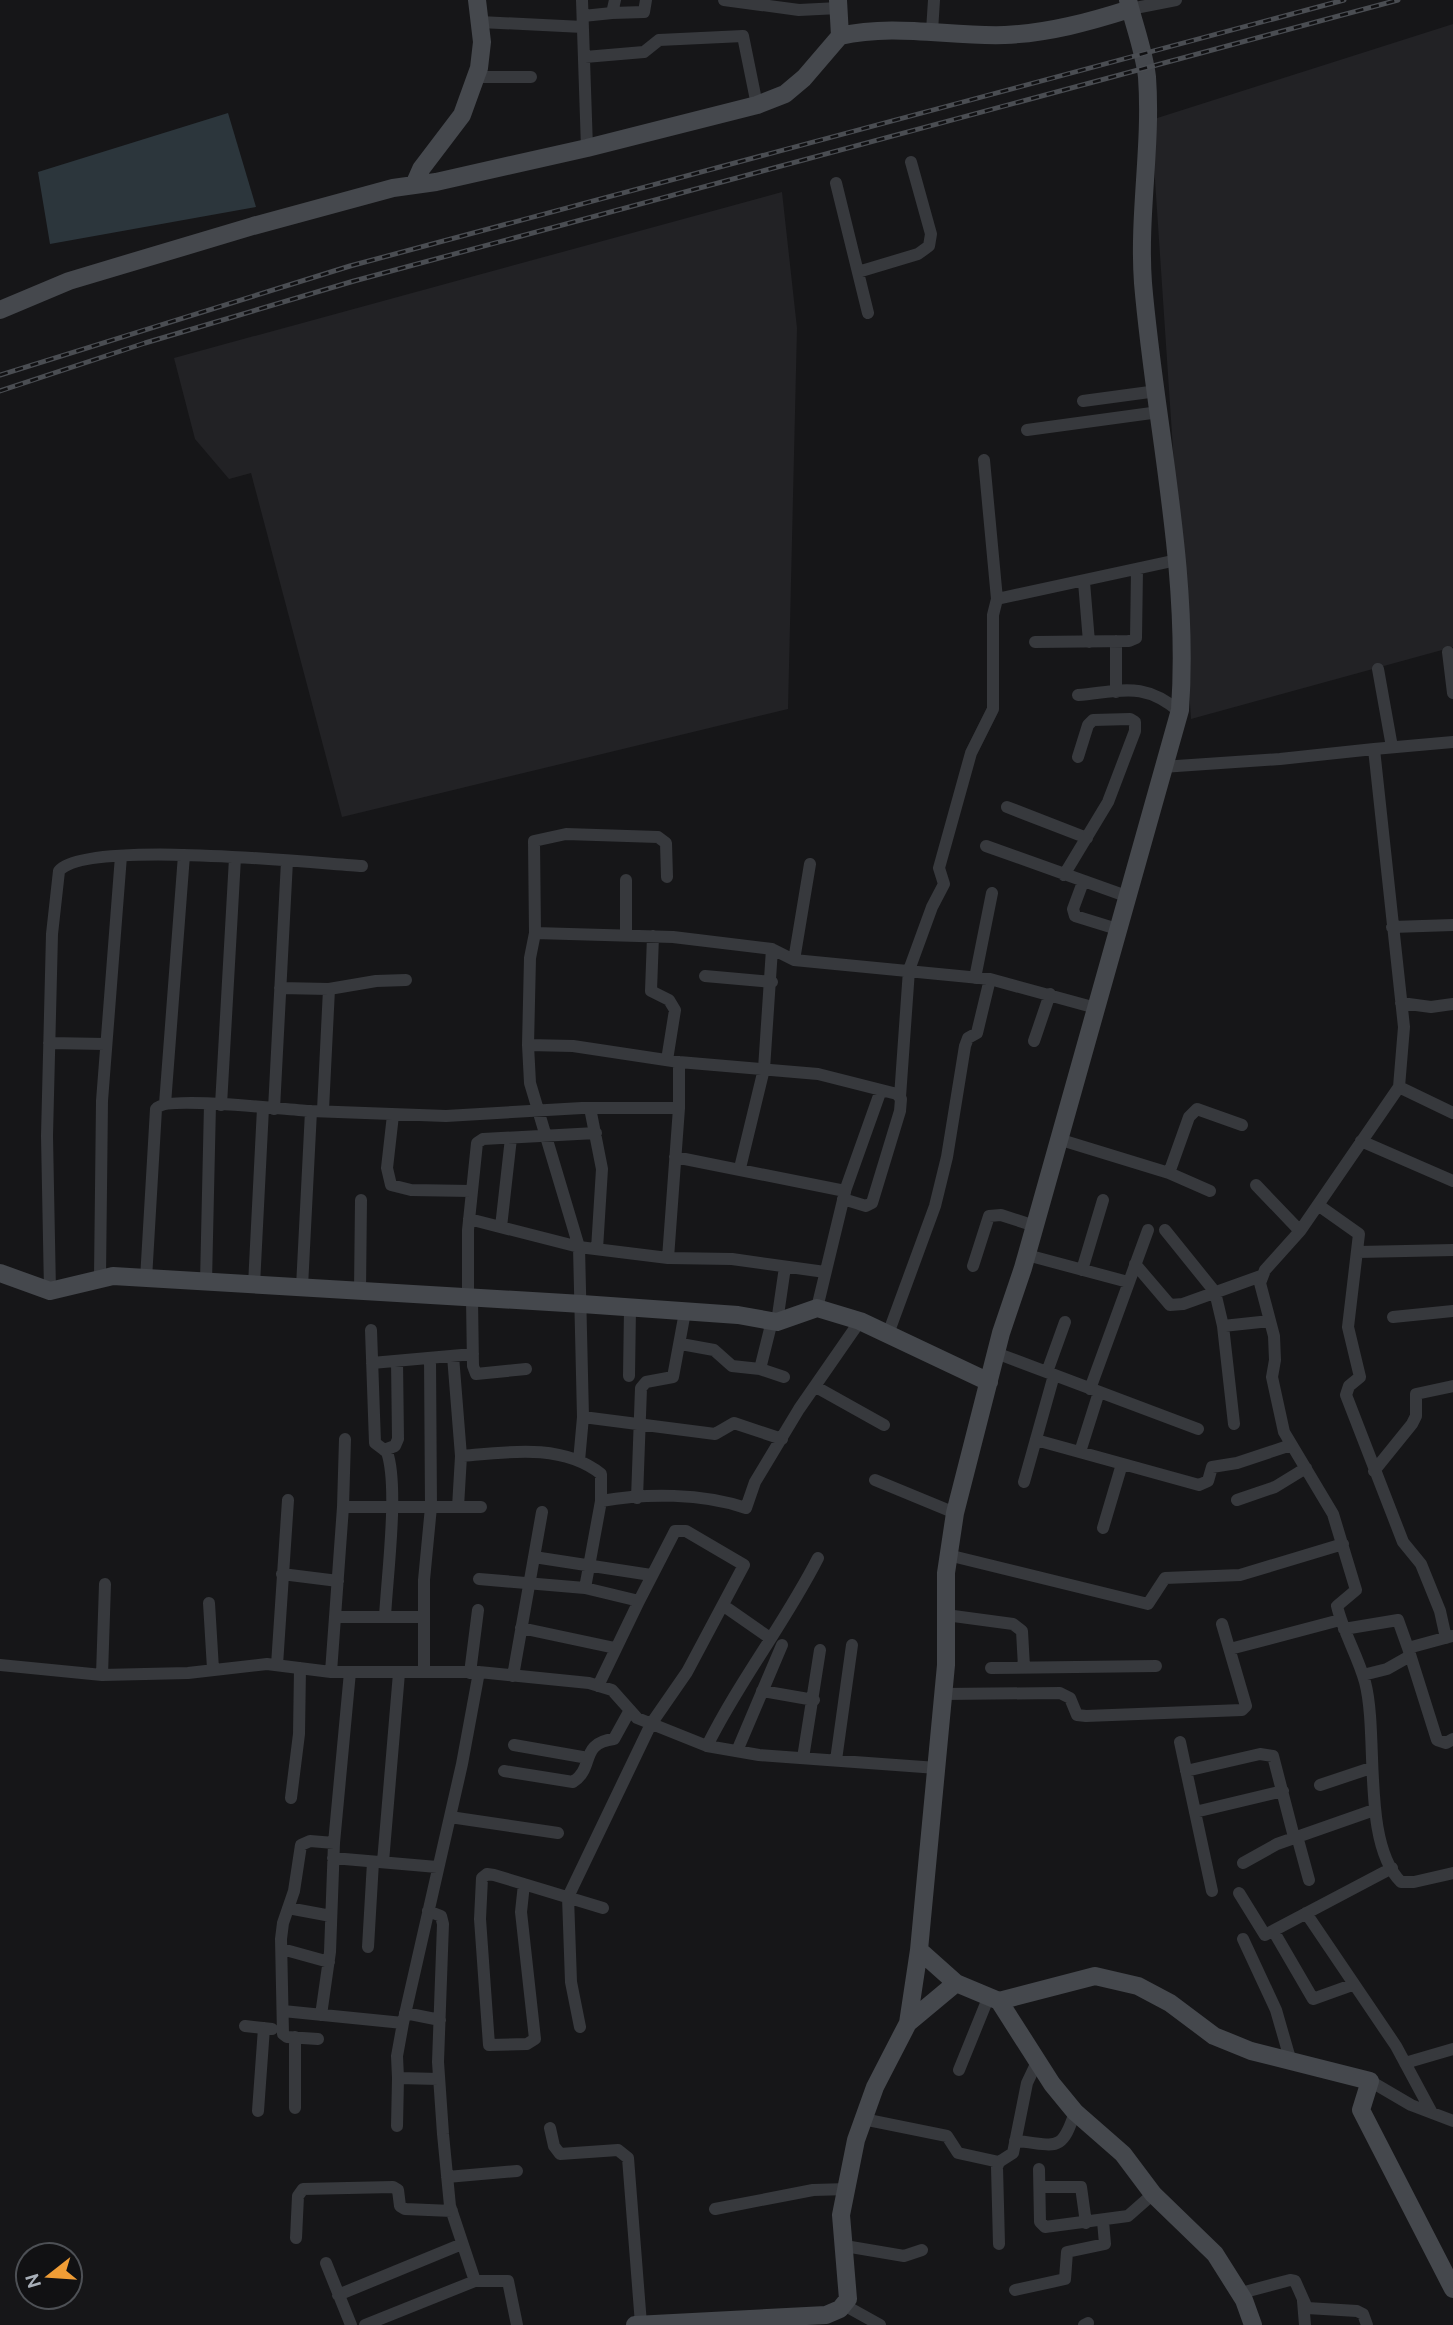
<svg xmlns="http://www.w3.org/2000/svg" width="1453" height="2325" font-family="Ubuntu,sans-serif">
  <rect width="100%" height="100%" fill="#161618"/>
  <path fill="#222225" d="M 1453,24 L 1453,647 L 1191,719 L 1151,120 Z
    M 782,192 L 797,328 L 788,709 L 342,817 L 251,473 L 229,479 L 195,439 L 174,358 Z"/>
  <path fill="#2c363c" d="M 228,113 L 256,207 L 50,244 L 38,172 Z"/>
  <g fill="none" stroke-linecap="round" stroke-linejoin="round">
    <path stroke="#37393d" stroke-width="12" d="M 582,0 L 587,148
      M 724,0 L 799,10 L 839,8
      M 1130,9 L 1176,0
      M 612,13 L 644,12 L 646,0
      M 583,16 L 612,13 L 615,0
      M 480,22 L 583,27
      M 932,31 L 934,0
      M 585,57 L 644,52 L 659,40 L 743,36 L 757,105
      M 474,77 L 531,77
      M 836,183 L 868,313
      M 858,272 L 918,254 L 929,246 L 931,234 L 911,162
      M 1083,401 L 1157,391
      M 1027,430 L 1159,412
      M 984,460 L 997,599
      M 1084,582 L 1089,642
      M 1035,642 L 1129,641 L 1136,638 L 1137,570
      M 1448,652 L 1453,693
      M 1378,669 L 1392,747
      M 1116,692 L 1116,641
      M 1078,695 C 1122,691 1144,681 1180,712
      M 1374,749 L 1453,742
      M 1162,767 L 1280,759 L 1374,749 L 1404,1027 L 1399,1087 L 1300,1231 L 1265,1270 L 1260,1283 L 1274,1336 L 1275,1360 L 1272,1377 L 1284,1432 L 1333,1514 L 1356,1590 L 1337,1606 C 1343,1632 1358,1656 1365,1682 C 1379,1735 1361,1842 1401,1882 L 1414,1882 L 1453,1873
      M 1007,807 L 1087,838
      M 986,846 L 1126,896
      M 1064,875 L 1108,802 L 1135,731 L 1135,722 L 1130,719 L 1093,720 L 1088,725 L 1078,757
      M 667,877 L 666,843 L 658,837 L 566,834 L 534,841 L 535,933 L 673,937 L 772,949 L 794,960 L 990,979 L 1096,1008
      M 1083,882 L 1073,909 L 1075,916 L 1117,929
      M 1392,927 L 1453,925
      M 535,933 L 530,958 L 528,1045 L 573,1046 L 679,1062 L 818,1074 L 897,1094 L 901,1099 L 900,1111 L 872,1203 L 866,1206 L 843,1199
      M 626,934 L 626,880
      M 653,936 L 651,991 L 669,1000 L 675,1010 L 667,1060
      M 794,960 L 810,864
      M 705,976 L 772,982
      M 975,978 L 992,893
      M 280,988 L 329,989 L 376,981 L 406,980
      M 1401,1003 L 1431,1007 L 1453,1004
      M 1034,1041 L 1050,994
      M 49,1043 L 105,1044
      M 528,1045 L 530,1083 L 579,1247 L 583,1417 L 579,1461
      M 1399,1087 L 1453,1113
      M 900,1097 L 909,970 L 932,907 L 944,884 L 939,868 L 971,753 L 993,709 L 993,615 L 997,599 L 1177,560
      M 165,1104 L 184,855
      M 221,1105 L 235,858
      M 590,1108 L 602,1169 L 597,1249
      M 274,1109 L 287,861
      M 323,1110 L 329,989
      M 311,1111 L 446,1116 L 582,1108 L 679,1108
      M 393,1115 L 387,1168 L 391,1185 L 411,1190 L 471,1191
      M 1058,1139 L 1169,1173 L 1210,1191
      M 1361,1141 L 1453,1181
      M 675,1157 L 845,1191 L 881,1090
      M 740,1168 L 764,1069 L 772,949
      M 1169,1173 L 1189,1117 L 1197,1109 L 1242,1125
      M 1256,1185 L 1300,1231
      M 1318,1205 L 1359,1234 L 1348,1327 L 1360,1377 L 1349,1386 L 1346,1395 L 1403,1542 L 1421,1564 L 1440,1611 L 1446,1638
      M 469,1219 L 579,1247 L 668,1258 L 732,1259 L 825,1272
      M 501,1227 L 511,1138
      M 1165,1230 L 1215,1292 L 1223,1326
      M 1358,1252 L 1453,1250
      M 1027,1255 L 1128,1282
      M 668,1258 L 679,1108 L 679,1062
      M 1135,1264 L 1170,1305 L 1183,1304 L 1261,1276
      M 973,1266 L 989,1216 L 1001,1215 L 1035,1226
      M 1082,1270 L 1103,1200
      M 100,1277 L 102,1101 L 121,856
      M 146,1279 L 156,1109 C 165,1095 288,1110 311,1111 L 302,1287
      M 206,1282 L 210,1104
      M 254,1285 L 263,1108
      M 50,1291 L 47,1136 L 52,934 L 59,871 C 85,839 313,863 362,866
      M 360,1291 L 361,1200
      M 468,1298 L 468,1230 L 477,1143 L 483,1139 L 596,1133
      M 472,1299 L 473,1366 L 476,1374 L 526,1369
      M 817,1308 L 845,1192
      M 1393,1317 L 1453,1311
      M 777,1322 L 785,1267
      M 371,1330 L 375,1443 L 387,1452 C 399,1487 387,1577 385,1617
      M 888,1334 L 935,1206 L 947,1157 L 965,1046 L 968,1038 L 977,1033 L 990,979
      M 681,1344 L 714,1350 L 732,1366 L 760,1369 L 784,1377
      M 996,1353 L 1198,1429
      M 453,1356 L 461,1456 L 458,1507
      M 372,1363 L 473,1354
      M 760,1369 L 772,1321
      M 1047,1372 L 1065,1322
      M 629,1376 L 630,1308
      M 816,1387 L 884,1425
      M 1090,1389 L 1148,1230
      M 583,1417 L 715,1434 L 734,1423 L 782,1439
      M 1234,1424 L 1223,1326 L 1270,1321
      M 1036,1440 L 1199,1485 L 1208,1481 L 1212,1467 L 1237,1463 L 1291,1445
      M 384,1450 L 395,1446 L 398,1439 L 397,1361
      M 1080,1452 L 1099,1392
      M 461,1456 C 507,1452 562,1443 601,1474 L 601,1501 L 585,1588 L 639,1601 L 598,1686
      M 1374,1471 L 1412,1424 L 1416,1416 L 1416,1394 L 1453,1386
      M 875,1480 L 955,1513
      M 1024,1482 L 1054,1375
      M 637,1498 L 641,1388 L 646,1382 L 673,1377 L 685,1312
      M 1237,1500 L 1275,1487 L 1306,1468
      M 601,1501 C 646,1493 702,1493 746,1508 L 755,1482 L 799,1409 L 860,1321
      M 343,1507 L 481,1507
      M 1103,1528 L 1122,1464
      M 948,1555 L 1148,1604 L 1165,1578 L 1240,1575 L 1343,1544
      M 534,1557 L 651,1575
      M 282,1574 L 338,1581
      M 479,1579 L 585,1588
      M 209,1603 L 213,1669
      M 724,1606 L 770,1638
      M 946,1615 L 1013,1624 L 1022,1631 L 1024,1667
      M 335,1617 L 424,1617
      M 521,1628 L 615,1648
      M 1344,1629 L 1398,1620 L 1408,1648
      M 1452,1636 L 1408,1648 L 1437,1740 L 1446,1743 L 1453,1739
      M 1230,1649 L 1340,1620
      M 0,1665 L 102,1675 L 188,1673 L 267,1664 L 331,1672 L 479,1672 L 589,1683 L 612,1690 L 637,1718 L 707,1746 L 759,1755 L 937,1768
      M 277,1665 L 288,1500
      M 991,1668 L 1156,1666
      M 331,1672 L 343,1507 L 345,1439
      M 424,1672 L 424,1580 L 431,1507 L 430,1358
      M 470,1673 L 478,1610
      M 102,1675 L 105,1584
      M 1363,1675 L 1387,1669 L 1410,1656
      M 513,1676 L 542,1512
      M 762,1691 L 814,1700
      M 943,1694 L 1060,1693 L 1070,1698 L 1077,1715 L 1086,1716 L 1242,1710 L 1246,1706 L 1222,1624
      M 1180,1742 L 1212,1891
      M 514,1745 L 588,1758
      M 707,1746 C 739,1681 785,1623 818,1558
      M 737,1751 L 782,1645
      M 803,1758 L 820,1650
      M 836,1760 L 852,1645
      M 504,1771 L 573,1782 C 595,1768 579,1743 614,1739 L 630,1710
      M 1186,1771 L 1260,1754 L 1273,1756 L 1294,1837
      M 1320,1785 L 1371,1768
      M 291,1798 L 299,1734 L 300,1668
      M 1195,1812 L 1283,1791
      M 450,1817 L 558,1833
      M 1297,1836 L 1309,1880
      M 333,1858 L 437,1867
      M 383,1862 L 399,1673
      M 1243,1863 L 1277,1844 L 1374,1810
      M 524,1884 L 521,1912 L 535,2039 L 527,2044 L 489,2045 L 480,1919 L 482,1878 L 487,1874 L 494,1875 L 603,1908
      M 1239,1893 L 1265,1935 L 1392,1868
      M 288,1908 L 331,1916
      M 428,1911 L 441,1916 L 443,1924 L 438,2062 L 443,2134 L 450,2206 L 475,2281 L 508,2281 L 517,2325
      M 1306,1913 L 1396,2046 L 1432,2113
      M 1274,1932 L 1313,1999 L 1352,1985
      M 1243,1939 L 1276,2010 L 1291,2062
      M 368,1947 L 373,1862
      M 282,1949 L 329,1962
      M 283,2011 L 403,2023
      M 405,2013 L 440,2020
      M 321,2015 L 330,1952 L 334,1843 L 350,1672
      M 245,2026 L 272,2029
      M 580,2027 L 571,1982 L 568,1897 L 651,1724 L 687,1672 L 744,1565 L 686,1531 L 675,1531 L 639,1601
      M 318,2039 L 287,2037 L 283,2034 L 281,1939 L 283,1923 L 294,1891 L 301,1845 L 310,1841 L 334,1843
      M 1405,2063 L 1453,2049
      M 959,2070 L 989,1996
      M 398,2078 L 397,2056 L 403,2023 L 462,1764 L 479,1672
      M 1370,2081 L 1411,2105 L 1453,2121
      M 295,2108 L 295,2037
      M 258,2111 L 264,2028
      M 863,2119 L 947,2136 L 958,2153 L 999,2162
      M 397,2126 L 398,2078 L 439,2079
      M 550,2128 L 554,2146 L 560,2154 L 618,2150 L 628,2158 L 641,2324
      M 1015,2141 C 1055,2144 1061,2155 1075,2112
      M 1039,2169 L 1040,2222 L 1045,2227 L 1128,2216 L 1153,2194
      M 447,2177 L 517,2171
      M 1040,2187 L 1081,2187 L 1086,2223
      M 715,2209 L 813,2190 L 848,2189
      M 296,2238 L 298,2196 L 303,2189 L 393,2187 L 398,2190 L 400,2206 L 405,2209 L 452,2211
      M 999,2244 L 997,2167 L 999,2162 L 1013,2153 L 1027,2083 L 1037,2062
      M 845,2246 L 904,2256 L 922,2250
      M 326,2263 L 351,2325
      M 1015,2290 L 1065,2279 L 1067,2252 L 1105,2244 L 1103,2221
      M 1241,2293 L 1290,2280 L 1295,2281 L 1307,2308 L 1357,2311 L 1363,2314 L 1367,2325
      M 338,2295 L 462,2244
      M 1303,2301 L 1305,2325
      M 844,2305 L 880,2325
      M 365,2325 L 475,2281
      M 1084,2325 L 1088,2323"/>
    <path stroke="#45484d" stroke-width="18" d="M 838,0 L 840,36
      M 414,185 L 421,169 L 462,115 L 479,68 L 482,42 L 477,0
      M 0,310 L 69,281 L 253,226 L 393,188 L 436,182 L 587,148 L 757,105 L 785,94 L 804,78 L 840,36 C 895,23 949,37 1005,35 C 1049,33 1089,22 1130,9
      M 0,1273 L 50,1291 L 113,1276 L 582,1304 L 738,1315 L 777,1322 L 817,1308 L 860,1321 L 989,1382
      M 919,1950 L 956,1983
      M 999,2001 L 1095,1976 L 1138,1986 L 1170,2003 L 1214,2036 L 1251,2051 L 1370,2081 L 1361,2110 L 1453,2289
      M 908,2023 L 956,1983 L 999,2001 L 1052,2084 L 1075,2112 L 1123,2154 L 1153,2194 L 1215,2254 L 1244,2300 L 1253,2325
      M 635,2325 L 826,2315 L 840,2309 L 848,2299 L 841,2215 L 856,2140 L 875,2087 L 908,2023 L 919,1950 L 946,1665 L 946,1573 L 955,1513 L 1001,1333 L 1023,1268 L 1180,710 C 1190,567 1155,425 1143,283 C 1138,215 1152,146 1147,77 C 1144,51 1134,25 1128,0"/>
    <g stroke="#4a4d52" stroke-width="5">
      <path id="rail" d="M 0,375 L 350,266 L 1344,0
        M 0,391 L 145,343 L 354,281 L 1398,0"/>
    </g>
    <use href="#rail" stroke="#111113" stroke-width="2.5" stroke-dasharray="8" stroke-linecap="butt"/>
  </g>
  <g transform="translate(49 2276) rotate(253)"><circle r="33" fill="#111113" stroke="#4d5055" stroke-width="2"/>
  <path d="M0-5L12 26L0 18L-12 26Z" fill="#f09d36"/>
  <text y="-10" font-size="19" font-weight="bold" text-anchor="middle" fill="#a8afb8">N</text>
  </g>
</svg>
